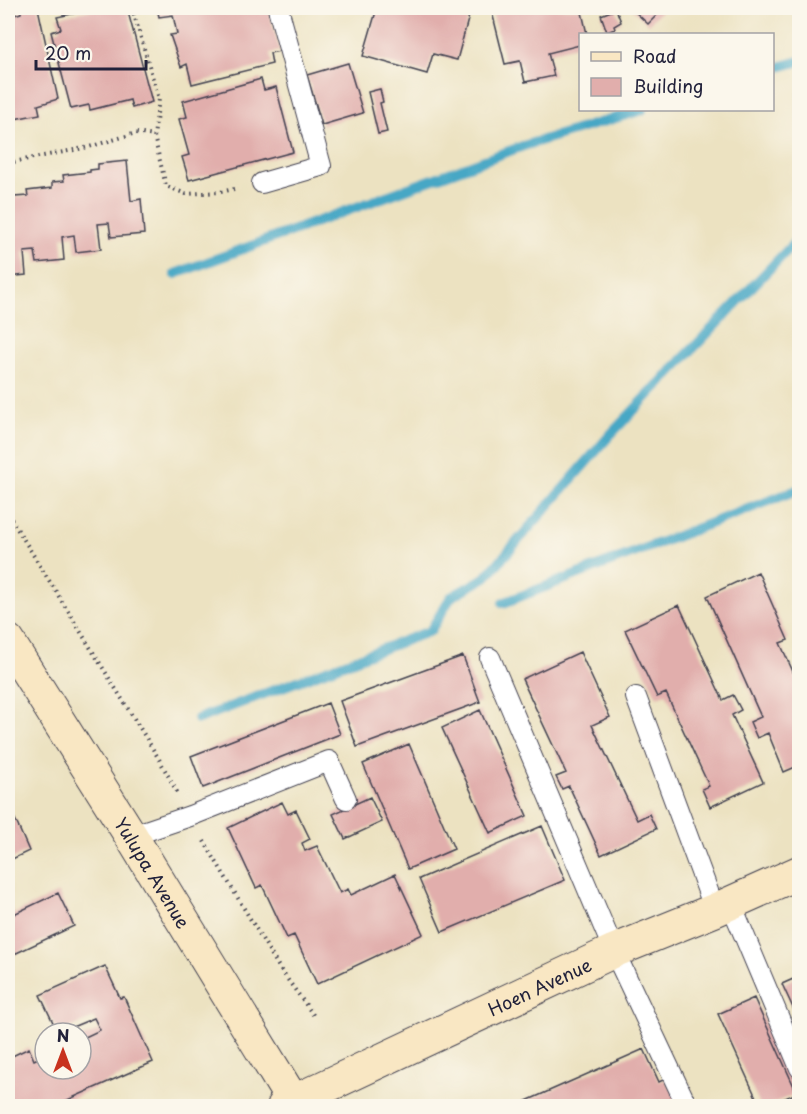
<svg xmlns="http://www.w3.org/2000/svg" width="807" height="1114" font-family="'Playpen Sans',sans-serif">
  <rect width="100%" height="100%" fill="#fbf7ec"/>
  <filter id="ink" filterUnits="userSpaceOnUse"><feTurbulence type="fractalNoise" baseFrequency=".0167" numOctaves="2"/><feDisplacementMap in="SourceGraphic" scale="12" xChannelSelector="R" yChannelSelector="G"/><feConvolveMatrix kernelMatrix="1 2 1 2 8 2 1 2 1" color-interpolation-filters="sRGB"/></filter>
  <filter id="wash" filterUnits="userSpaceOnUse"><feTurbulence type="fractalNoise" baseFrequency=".008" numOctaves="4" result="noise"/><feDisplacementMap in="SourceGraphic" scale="24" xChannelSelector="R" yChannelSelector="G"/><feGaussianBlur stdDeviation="1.35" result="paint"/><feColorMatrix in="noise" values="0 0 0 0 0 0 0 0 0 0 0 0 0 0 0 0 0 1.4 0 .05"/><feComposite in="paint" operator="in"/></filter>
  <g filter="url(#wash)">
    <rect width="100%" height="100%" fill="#ece2c1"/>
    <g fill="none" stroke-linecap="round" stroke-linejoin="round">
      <path stroke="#46a7c5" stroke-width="10" d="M 772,69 L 800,61
        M 175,274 L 523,146 L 642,110
        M 503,603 L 800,489
        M 198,719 L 430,631 L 451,597 L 486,577 L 611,434 L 800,237"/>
    </g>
    <g id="blocks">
      <path fill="#e1aeac" d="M 21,8 L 38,8 L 58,99 L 38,105 L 40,114 L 9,120 L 8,115 L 8,17 L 21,13 Z
        M 100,8 L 127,8 L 152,102 L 132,108 L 130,100 L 90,110 L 89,105 L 71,109 L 51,32 L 61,29 L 57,17 Z
        M 157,8 L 268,8 L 280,51 L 270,53 L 272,64 L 192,84 L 187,64 L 181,67 L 170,35 L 177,34 L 173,15 L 159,17 Z
        M 377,8 L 454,8 L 470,12 L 457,60 L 433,54 L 427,74 L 363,56 Z
        M 491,8 L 581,8 L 587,34 L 580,34 L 580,45 L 548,53 L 554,76 L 525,82 L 520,61 L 505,64 Z
        M 631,8 L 664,8 L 648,24 Z
        M 616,9 L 621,22 L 614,26 L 615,29 L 607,32 L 601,15 Z
        M 348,63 L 363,113 L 322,125 L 307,75 Z
        M 261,79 L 264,90 L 276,87 L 293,152 L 189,180 L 182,157 L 189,155 L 179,119 L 187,117 L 183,101 Z
        M 380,89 L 383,102 L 380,103 L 387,132 L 378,134 L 368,92 Z
        M 127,161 L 131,201 L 141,199 L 144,234 L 111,237 L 109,223 L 98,224 L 101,249 L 76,252 L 74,235 L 62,237 L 64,260 L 37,263 L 35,251 L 24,252 L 26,275 L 8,277 L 8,201 L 14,200 L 14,197 L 28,196 L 27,191 L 52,188 L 52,182 L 64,181 L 63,175 L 90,172 L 90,170 L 98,169 L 98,164 Z
        M 758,572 L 788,640 L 780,643 L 800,687 L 800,765 L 784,772 L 768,733 L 757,738 L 750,722 L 761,717 L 707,596 Z
        M 679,605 L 723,700 L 733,695 L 741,710 L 732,715 L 763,782 L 710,807 L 702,789 L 709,786 L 666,693 L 657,697 L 625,630 Z
        M 580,652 L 610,717 L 592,725 L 637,820 L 649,814 L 656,829 L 601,855 L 569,786 L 562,789 L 556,777 L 566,773 L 522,679 Z
        M 463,656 L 480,702 L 357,747 L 340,701 Z
        M 328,703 L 340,734 L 203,788 L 191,756 Z
        M 480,710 L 527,816 L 490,833 L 442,728 Z
        M 409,744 L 454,849 L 408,869 L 363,764 Z
        M 370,797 L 382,822 L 345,839 L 333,814 Z
        M 282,802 L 288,814 L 296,810 L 310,839 L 302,843 L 305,851 L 317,846 L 340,893 L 348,889 L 351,895 L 395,874 L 423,934 L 317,984 L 294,935 L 287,938 L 262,885 L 256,888 L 228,828 Z
        M 15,819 L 29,851 L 8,861 L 8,822 Z
        M 542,826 L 565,880 L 442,932 L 419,879 Z
        M 58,893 L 74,926 L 8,957 L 8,900 L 14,914 Z
        M 105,966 L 120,998 L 124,997 L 153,1062 L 54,1106 L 8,1106 L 8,1058 L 29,1048 L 34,1060 L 45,1055 L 45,1069 L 81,1069 L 81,1039 L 100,1030 L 94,1018 L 58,1033 L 40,995 Z
        M 800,976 L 800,1023 L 782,984 Z
        M 754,998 L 797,1093 L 767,1106 L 760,1106 L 718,1014 Z
        M 644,1049 L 659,1082 L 665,1079 L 683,1106 L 515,1106 Z"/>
    </g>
  </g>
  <g filter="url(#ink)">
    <use href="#blocks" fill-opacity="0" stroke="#403f4f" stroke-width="1.5"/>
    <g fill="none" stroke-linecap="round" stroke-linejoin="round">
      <g stroke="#403f4f" stroke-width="22">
        <path id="lane" d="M 262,183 L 321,166 L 278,8
          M 490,658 L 614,951 L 687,1106
          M 636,697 L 715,910
          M 131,836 L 190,816 L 329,761 L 346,799
          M 731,904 L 800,1068"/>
      </g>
      <g stroke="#403f4f" stroke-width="35">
        <g id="secondary">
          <path id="s1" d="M 8,641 L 131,836 L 296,1106"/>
          <path id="s2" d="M 284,1106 L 614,951 L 715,910 L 800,872"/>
        </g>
      </g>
      <path stroke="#403f4f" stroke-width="4" stroke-dasharray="1.5 4.5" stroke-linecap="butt" d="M 132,8 L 159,99 L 154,136
        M 8,163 L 89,147 L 136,133 L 154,136 L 166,186 L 186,194 L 220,192 L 234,189
        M 8,514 L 159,759 L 177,792
        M 204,841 L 280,969 L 314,1016"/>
      <use href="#lane" stroke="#fff" stroke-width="20"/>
      <use href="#secondary" stroke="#f9e7c3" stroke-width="33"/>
    </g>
  </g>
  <g text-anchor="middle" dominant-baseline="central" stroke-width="4.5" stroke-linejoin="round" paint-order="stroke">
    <g font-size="18" fill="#22223b" stroke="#fbf7ec">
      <text stroke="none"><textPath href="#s1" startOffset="273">Yulupa Avenue</textPath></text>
      <text stroke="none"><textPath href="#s2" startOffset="282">Hoen Avenue</textPath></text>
    </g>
  </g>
  <rect width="807" height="1114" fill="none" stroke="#fbf7ec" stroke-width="30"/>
  <rect x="579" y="33" width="195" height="78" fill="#fbf7ec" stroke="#a4a2a5" stroke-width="1.5"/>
  <rect x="591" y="52" width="30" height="9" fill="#f9e7c3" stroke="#a4a2a5" stroke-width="1.5"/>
  <text x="633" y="63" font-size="18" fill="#22223b">Road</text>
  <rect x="591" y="78" width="30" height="18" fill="#e1aeac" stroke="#a4a2a5" stroke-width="1.5"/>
  <text x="633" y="93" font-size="18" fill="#22223b">Building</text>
  <g transform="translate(63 1051)"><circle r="28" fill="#fbf7ec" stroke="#a4a2a5" stroke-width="1.5"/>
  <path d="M0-4.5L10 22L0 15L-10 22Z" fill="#c8321e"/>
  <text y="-9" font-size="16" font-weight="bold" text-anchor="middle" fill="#22223b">N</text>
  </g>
  <path d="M36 60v9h110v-9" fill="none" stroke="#22223b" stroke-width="3"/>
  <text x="45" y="60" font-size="18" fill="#22223b" stroke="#fbf7ec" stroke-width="4.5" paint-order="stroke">20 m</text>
</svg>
